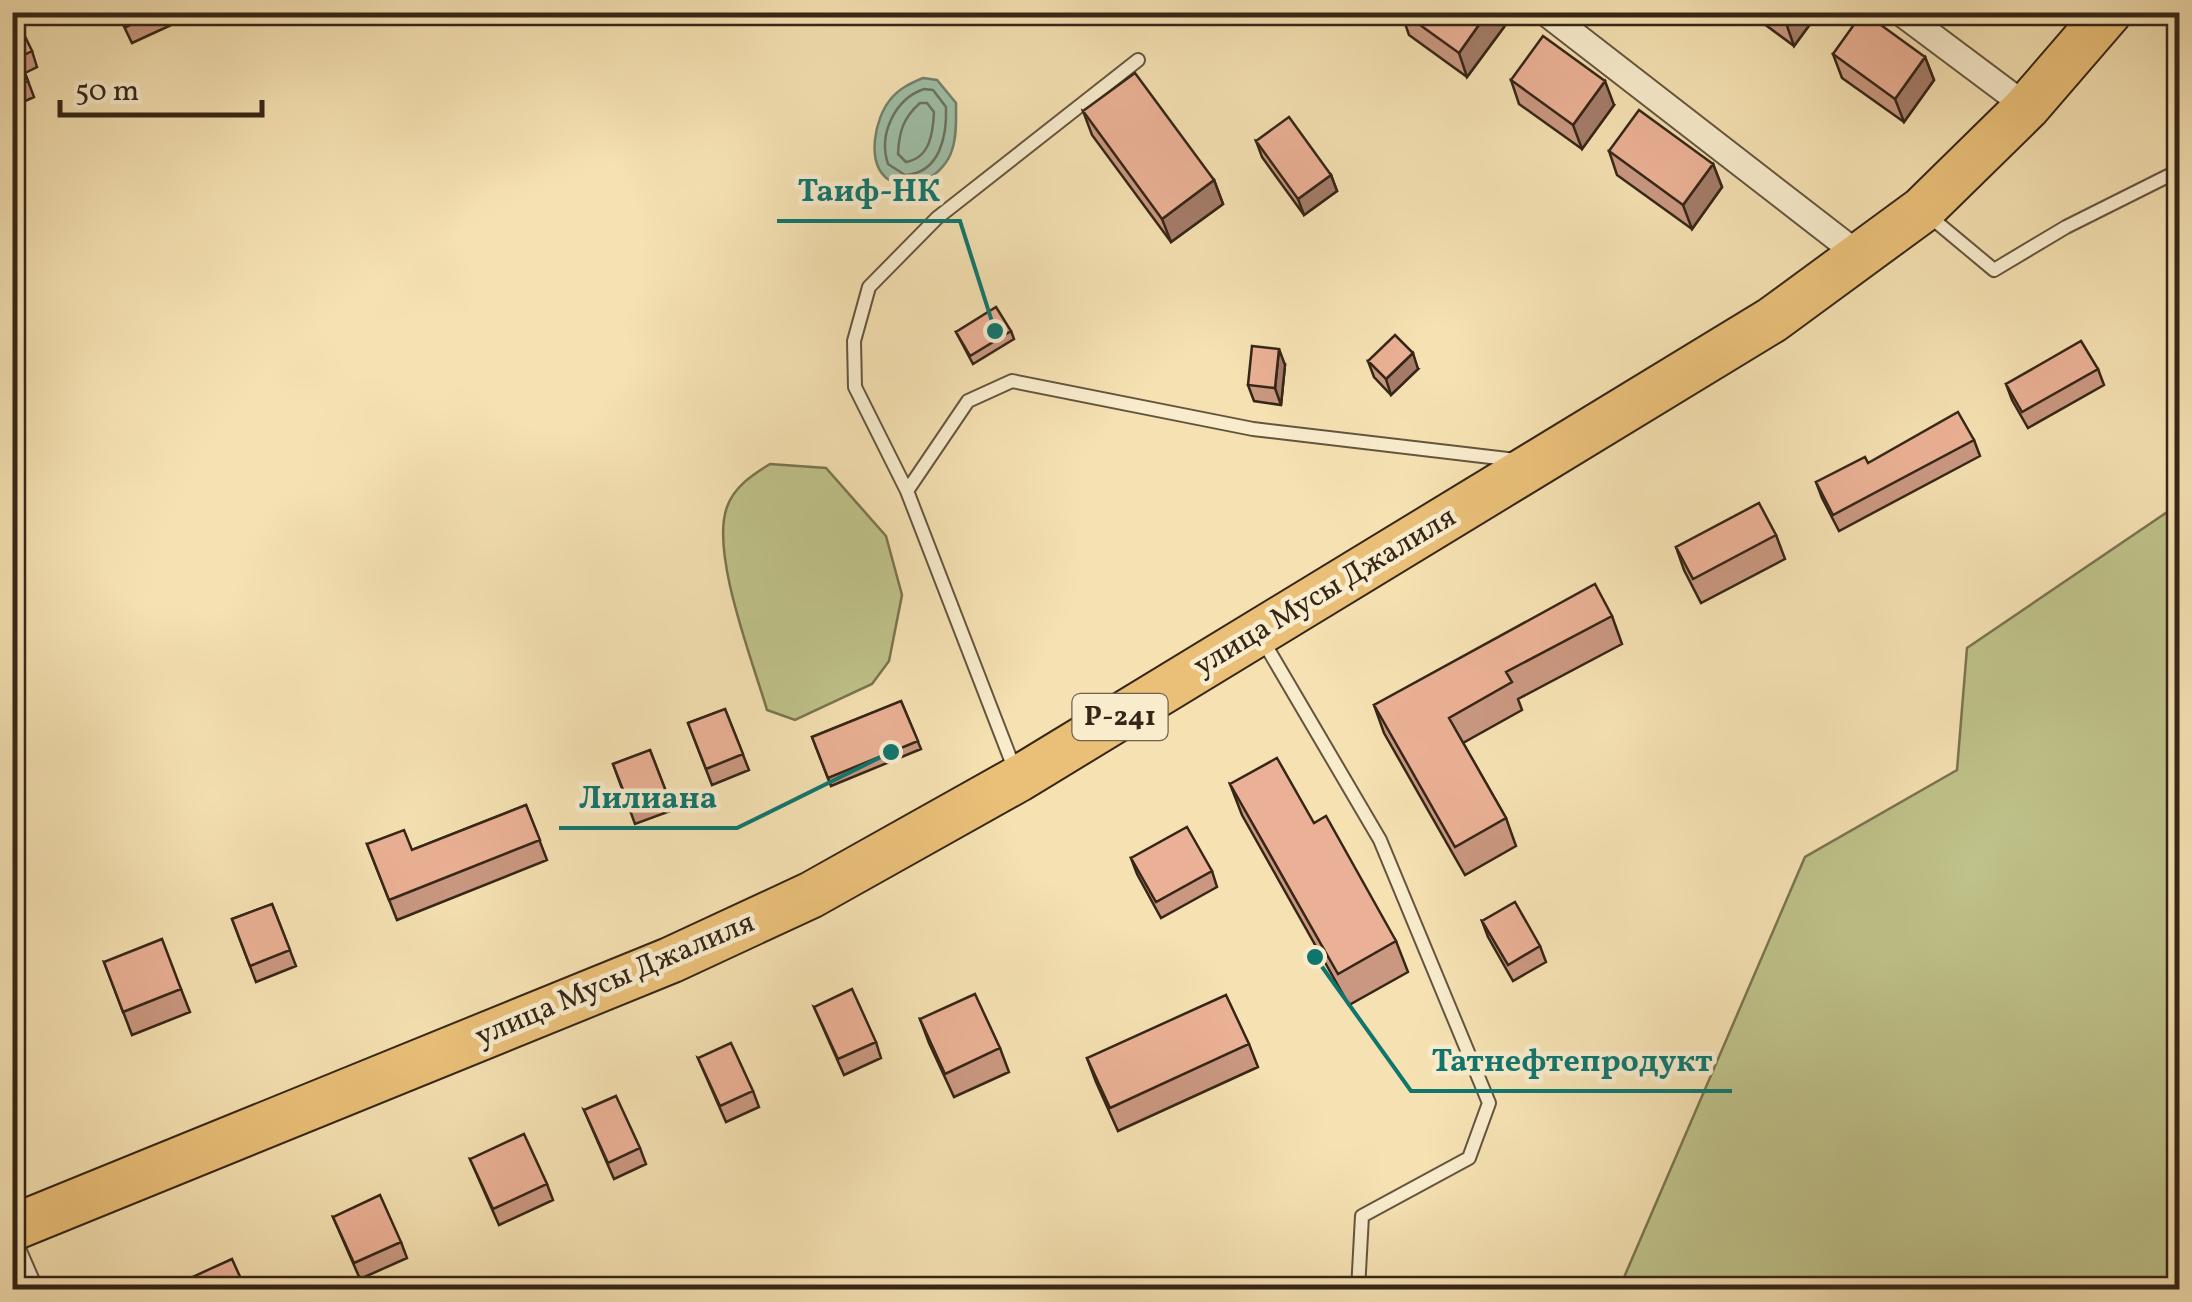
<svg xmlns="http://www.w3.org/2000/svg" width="2192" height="1302" font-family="Vollkorn,serif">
  <rect width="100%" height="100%" fill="#f5e1b2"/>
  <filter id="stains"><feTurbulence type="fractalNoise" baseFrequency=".002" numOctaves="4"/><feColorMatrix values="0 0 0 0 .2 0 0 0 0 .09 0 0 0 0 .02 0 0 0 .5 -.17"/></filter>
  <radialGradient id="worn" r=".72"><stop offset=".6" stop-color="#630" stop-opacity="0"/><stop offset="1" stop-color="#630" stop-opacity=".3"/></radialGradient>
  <path fill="#bfc28a" stroke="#7a7450" stroke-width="2.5" d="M 770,464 L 826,468 L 886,536 L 902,595 L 889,661 L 872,684 L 795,720 L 767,710 C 753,662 710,553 727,507 C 734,487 752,475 770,464 Z
    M 2179,504 L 2179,1289 L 1619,1289 L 1805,857 L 1957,770 L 1967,648 Z"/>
  <path fill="#9dbea6" stroke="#73816d" stroke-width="2.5" d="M 923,78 L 937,80 L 956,103 C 956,118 957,136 952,150 C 945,174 912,195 889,180 C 865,164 875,118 890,100 C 898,89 911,83 923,78 Z"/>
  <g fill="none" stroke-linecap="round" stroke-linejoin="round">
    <path stroke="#69725e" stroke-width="2.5" d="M 924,89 L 933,90 L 946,107 C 947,136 940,173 905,175 L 888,164 C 878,134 895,99 924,89 Z
      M 920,103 L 927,103 L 934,112 C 933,133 930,158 906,162 L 898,154 C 899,132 903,118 920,103 Z"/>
    <g stroke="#65553e" stroke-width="16">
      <path id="lane" d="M 1928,215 L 1994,270 L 2066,227 L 2180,170
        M 907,491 L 855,387 L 854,341 L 869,287 L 937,218 L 1138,60
        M 1262,639 L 1380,840 L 1489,1103 L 1469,1158 L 1362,1216 L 1358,1290
        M 1016,773 L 907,491 L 968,401 L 1012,381 L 1253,429 L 1516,460
        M 14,1237 L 37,1290"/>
    </g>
    <g stroke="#65553e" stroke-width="29">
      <path id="street" d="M 1545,12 L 1860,256
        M 1900,12 L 2027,107"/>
    </g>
    <g stroke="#352617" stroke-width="49">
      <path id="highway" d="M 12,1228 L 671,960 L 811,895 L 1018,779 L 1772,320 L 1922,210 L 2027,107 L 2109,12"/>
    </g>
    <use href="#lane" stroke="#f8eccd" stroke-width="12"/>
    <use href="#street" stroke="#f8eccd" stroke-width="25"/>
    <use href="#highway" stroke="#eac079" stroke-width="45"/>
  </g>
  <path fill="#ca9881" stroke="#352617" stroke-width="2.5" d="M 117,12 L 179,12 L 182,20 L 132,43 Z
    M 1401,12 L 1504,27 L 1467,77 L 1409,35 Z
    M 1748,12 L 1819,12 L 1794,46 Z
    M 1961,12 L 1980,12 L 1973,22 Z
    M 12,32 L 32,51 L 37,67 L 25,73 L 34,97 L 12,107 Z
    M 1833,54 L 1925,57 L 1934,80 L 1904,122 L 1842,78 Z
    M 1511,80 L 1614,105 L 1582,149 L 1519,104 Z
    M 1083,111 L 1214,180 L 1223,204 L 1171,242 L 1092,135 Z
    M 1256,141 L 1331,175 L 1337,191 L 1304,215 L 1262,157 Z
    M 1609,151 L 1713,164 L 1722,187 L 1692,229 L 1617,175 Z
    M 1011,331 L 1014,339 L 973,364 L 956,332 Z
    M 1368,361 L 1418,369 L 1391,395 L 1374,377 Z
    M 1285,365 L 1281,405 L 1254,401 L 1248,385 Z
    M 2098,369 L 2104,385 L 2028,428 L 2012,400 L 2006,384 Z
    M 1974,440 L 1980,456 L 1839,531 L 1822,498 L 1816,482 Z
    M 1776,535 L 1785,559 L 1701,603 L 1684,570 L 1676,547 Z
    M 1612,616 L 1622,644 L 1518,699 L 1522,710 L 1463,743 L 1506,818 L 1516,846 L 1465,875 L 1384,733 L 1374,705 Z
    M 901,701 L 921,749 L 831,786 L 812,737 Z
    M 725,709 L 749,770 L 712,785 L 688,723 Z
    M 650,750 L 673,810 L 635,824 L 613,764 Z
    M 1230,784 L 1314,823 L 1396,941 L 1408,972 L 1349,1005 L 1242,815 Z
    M 526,805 L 547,860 L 397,920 L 367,844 L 412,850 Z
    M 1131,858 L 1212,871 L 1217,887 L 1161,918 L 1137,874 Z
    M 272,904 L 296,966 L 256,982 L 232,919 Z
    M 1482,921 L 1540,946 L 1546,962 L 1513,981 L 1488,937 Z
    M 104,962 L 181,989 L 190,1012 L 132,1035 Z
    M 814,1007 L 876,1042 L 881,1058 L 844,1075 Z
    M 920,1019 L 1000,1048 L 1009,1072 L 954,1097 L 929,1043 Z
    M 1249,1044 L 1258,1067 L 1118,1131 L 1096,1082 L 1087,1058 Z
    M 698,1058 L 753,1091 L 759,1107 L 726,1122 Z
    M 12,1069 L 17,1082 L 12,1083 Z
    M 584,1110 L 640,1148 L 646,1164 L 614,1179 Z
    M 470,1159 L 547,1184 L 553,1200 L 499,1225 Z
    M 333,1217 L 401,1242 L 407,1258 L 360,1279 Z"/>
  <path fill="#a47c69" stroke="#352617" stroke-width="2.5" d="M 1488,12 L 1498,12 L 1504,27 L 1467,77 L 1459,53 Z
    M 1793,12 L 1819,12 L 1794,46 L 1786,23 Z
    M 1970,12 L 1980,12 L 1973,22 Z
    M 1925,57 L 1934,80 L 1904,122 L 1895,99 Z
    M 1605,81 L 1614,105 L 1582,149 L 1573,125 Z
    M 1713,164 L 1722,187 L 1692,229 L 1683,205 Z
    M 1331,175 L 1337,191 L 1304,215 L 1298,199 Z
    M 1214,180 L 1223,204 L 1171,242 L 1162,219 Z
    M 1279,349 L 1285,365 L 1281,405 L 1275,388 Z
    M 1413,353 L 1418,369 L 1391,395 L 1386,379 Z"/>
  <path fill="#ebb196" stroke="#352617" stroke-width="2.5" d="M 119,12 L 157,12 L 126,27 Z
    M 1402,12 L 1488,12 L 1459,53 Z
    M 1772,12 L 1793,12 L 1786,23 Z
    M 1863,12 L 1925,57 L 1895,99 L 1833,54 Z
    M 21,28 L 32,51 L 18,58 L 28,81 L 12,88 L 12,32 Z
    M 1543,36 L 1605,81 L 1573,125 L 1511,80 Z
    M 1135,73 L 1214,180 L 1162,219 L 1083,111 Z
    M 1639,110 L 1713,164 L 1683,205 L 1609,151 Z
    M 1289,117 L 1331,175 L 1298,199 L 1256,141 Z
    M 996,307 L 1011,331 L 970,356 L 956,332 Z
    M 1395,335 L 1413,353 L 1386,379 L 1368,361 Z
    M 2081,341 L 2098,369 L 2022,412 L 2006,384 Z
    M 1252,346 L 1279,349 L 1275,388 L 1248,385 Z
    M 1958,412 L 1974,440 L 1833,515 L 1816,482 L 1865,457 L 1868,463 Z
    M 1759,503 L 1776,535 L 1693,579 L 1676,547 Z
    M 1595,584 L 1612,616 L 1506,672 L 1512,682 L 1449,718 L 1506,818 L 1455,847 L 1374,705 Z
    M 901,701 L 918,741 L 828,778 L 812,737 Z
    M 725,709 L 743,754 L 706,769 L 688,723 Z
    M 650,750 L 667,794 L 630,808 L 613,764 Z
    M 1277,758 L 1314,823 L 1326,816 L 1396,941 L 1338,974 L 1230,784 Z
    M 526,805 L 540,840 L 389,900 L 367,844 L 404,830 L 412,850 Z
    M 1187,827 L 1212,871 L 1156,902 L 1131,858 Z
    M 1515,902 L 1540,946 L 1508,965 L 1482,921 Z
    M 272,904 L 290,950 L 250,966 L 232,919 Z
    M 162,939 L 181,989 L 123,1012 L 104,962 Z
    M 852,989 L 876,1042 L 838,1059 L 814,1007 Z
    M 975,994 L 1000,1048 L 945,1074 L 920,1019 Z
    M 1226,995 L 1249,1044 L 1110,1108 L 1087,1058 Z
    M 731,1043 L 753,1091 L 720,1106 L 698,1058 Z
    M 616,1096 L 640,1148 L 608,1163 L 584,1110 Z
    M 524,1134 L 547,1184 L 493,1209 L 470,1159 Z
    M 380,1195 L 401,1242 L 354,1263 L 333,1217 Z
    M 232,1259 L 246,1290 L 193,1290 L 188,1279 Z"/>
  <g text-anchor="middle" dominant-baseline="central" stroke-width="9" stroke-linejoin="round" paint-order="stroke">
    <rect fill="#f8eccd" stroke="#70614e" stroke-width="2.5" x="1072.5" y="694" width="95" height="46" rx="8"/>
    <g font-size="28" font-weight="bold" fill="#352617">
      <text x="1120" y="717">Р-241</text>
    </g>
    <g font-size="30" fill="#352617" stroke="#f8eccd">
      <text transform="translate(1325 592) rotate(-31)">улица Мусы Джалиля</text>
      <text transform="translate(615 980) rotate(-23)">улица Мусы Джалиля</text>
    </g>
  </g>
  <path fill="none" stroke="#0f766e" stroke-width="4" d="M995 331L960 221H777M891 752L737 828H559M1315 957L1411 1091H1732"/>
  <g fill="#0f766e" stroke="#f8eccd" stroke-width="4">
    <circle cx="995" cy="331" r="10"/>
    <circle cx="891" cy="752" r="10"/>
    <circle cx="1315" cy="957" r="10"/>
  </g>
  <g font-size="32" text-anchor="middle" font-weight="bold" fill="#0f766e" stroke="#f8eccd" stroke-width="9" stroke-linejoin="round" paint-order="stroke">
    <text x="869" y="201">Таиф-НК</text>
    <text x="648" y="808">Лилиана</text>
    <text x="1572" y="1071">Татнефтепродукт</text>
  </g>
  <rect width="2192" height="1302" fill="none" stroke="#f5e1b2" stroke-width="50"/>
  <rect x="15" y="15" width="2162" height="1272" fill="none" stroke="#352617" stroke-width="5"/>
  <rect x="25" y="25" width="2142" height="1252" fill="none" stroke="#352617" stroke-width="2.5"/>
  <path d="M60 100v15h202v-15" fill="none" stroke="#352617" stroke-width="5"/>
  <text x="75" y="100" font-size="30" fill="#352617" stroke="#f8eccd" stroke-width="8" paint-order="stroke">50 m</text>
  <rect width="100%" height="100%" filter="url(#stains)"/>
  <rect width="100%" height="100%" fill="url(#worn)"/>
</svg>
